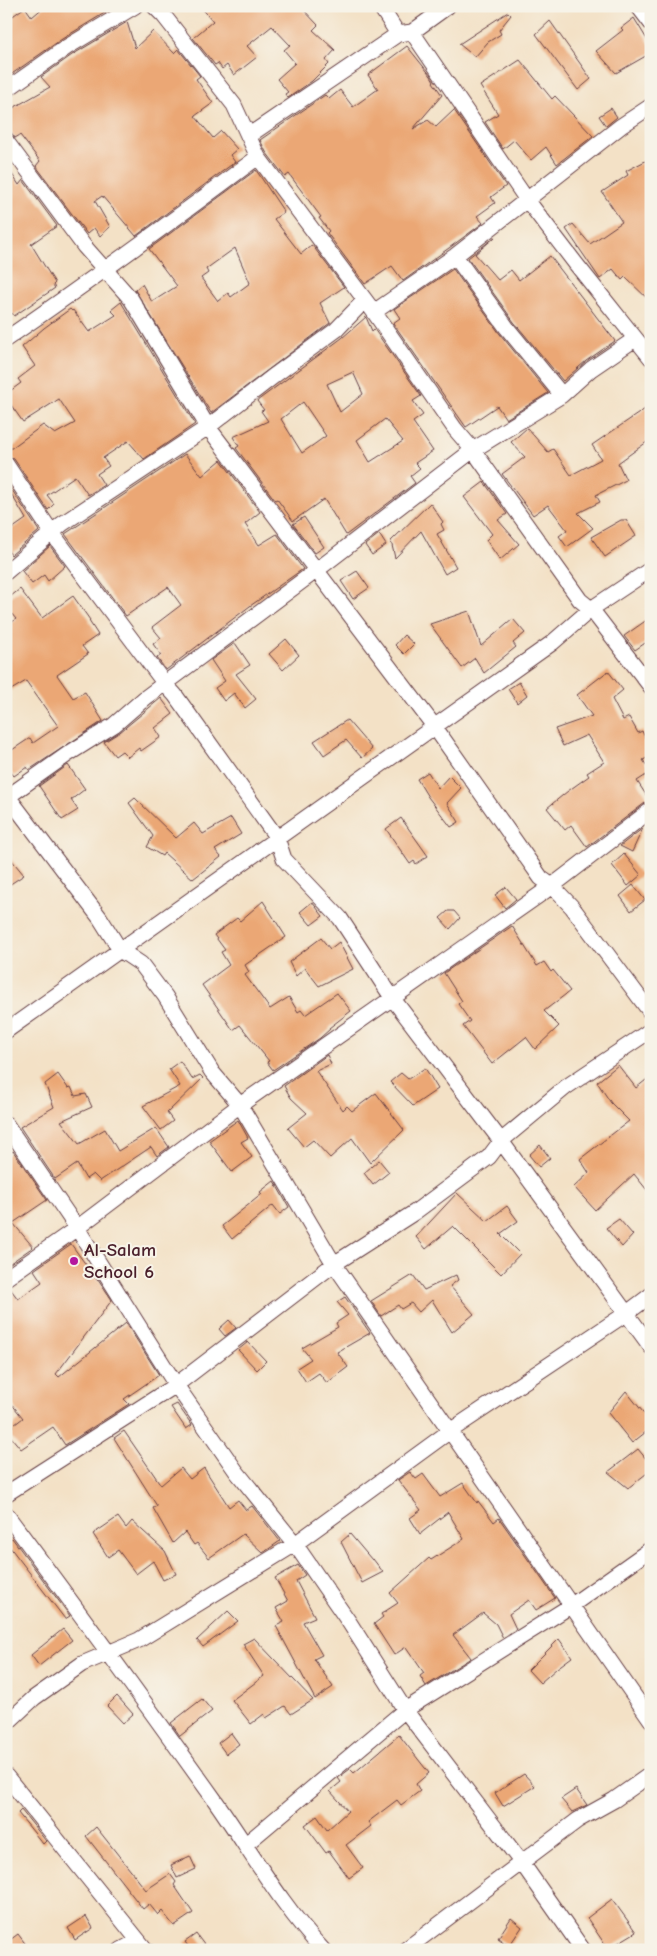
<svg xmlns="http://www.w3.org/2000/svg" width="657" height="1956" font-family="'Comic Neue',sans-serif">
  <rect width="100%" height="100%" fill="#f7f3e8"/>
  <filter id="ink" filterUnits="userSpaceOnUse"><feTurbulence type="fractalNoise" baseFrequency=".02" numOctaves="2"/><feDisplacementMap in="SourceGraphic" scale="10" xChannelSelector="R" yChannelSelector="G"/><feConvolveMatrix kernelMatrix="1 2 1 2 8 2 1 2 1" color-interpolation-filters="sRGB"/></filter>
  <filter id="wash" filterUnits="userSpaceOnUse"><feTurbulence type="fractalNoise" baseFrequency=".0096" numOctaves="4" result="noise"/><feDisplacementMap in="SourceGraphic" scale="20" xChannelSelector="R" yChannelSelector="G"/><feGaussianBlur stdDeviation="1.12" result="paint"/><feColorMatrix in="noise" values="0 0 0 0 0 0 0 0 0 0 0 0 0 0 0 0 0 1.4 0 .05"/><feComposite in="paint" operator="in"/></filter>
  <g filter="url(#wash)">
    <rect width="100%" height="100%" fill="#f3e1c6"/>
    <g id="blocks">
      <path fill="#eba774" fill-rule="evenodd" d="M 45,6 L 116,6 L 62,39 L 6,78 L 6,21 L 25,7 L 32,17 Z
        M 200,6 L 300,6 L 318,25 L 313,30 L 335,50 L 326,60 L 329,64 L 312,81 L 288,98 L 285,94 L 288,92 L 277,79 L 295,63 L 284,50 L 290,45 L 272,26 L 247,46 L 257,57 L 234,75 L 227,65 L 222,69 L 218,63 L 215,65 L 193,38 L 213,21 Z
        M 508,12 L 511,15 L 499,30 L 501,34 L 488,42 L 475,57 L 459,44 Z
        M 634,18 L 651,46 L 651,53 L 616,73 L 596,51 L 623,30 L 621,28 Z
        M 550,21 L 591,79 L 578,90 L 536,34 Z
        M 127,22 L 135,48 L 153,31 L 174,53 L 178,49 L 200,76 L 196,79 L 213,103 L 195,116 L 213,138 L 221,131 L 237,149 L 230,155 L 235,162 L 136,236 L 102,196 L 95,201 L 110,227 L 100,236 L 94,228 L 87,234 L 36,166 L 40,161 L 20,135 L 15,138 L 6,125 L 6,112 L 50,87 L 41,77 L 72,55 Z
        M 407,46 L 431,76 L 434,81 L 433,82 L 442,95 L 413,129 L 428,120 L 436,127 L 454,110 L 506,186 L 491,197 L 495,203 L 477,216 L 483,223 L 449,248 L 403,281 L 392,266 L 365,284 L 327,233 L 329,231 L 319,218 L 321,217 L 289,174 L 285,177 L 266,152 L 260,140 L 325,95 L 329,99 L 340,90 L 353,107 L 378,89 L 368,75 Z
        M 520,60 L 552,99 L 555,96 L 593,136 L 557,164 L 546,147 L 531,160 L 514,140 L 503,149 L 485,122 L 498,114 L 480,86 Z
        M 611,108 L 617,117 L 606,126 L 599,116 Z
        M 651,158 L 651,302 L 625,277 L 622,280 L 613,269 L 600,279 L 566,229 L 573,224 L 590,244 L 622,222 L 602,192 L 628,175 L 626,171 Z
        M 6,165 L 19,185 L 23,180 L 57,226 L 31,244 L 55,283 L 53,285 L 55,288 L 14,316 L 12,313 L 6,316 Z
        M 256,170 L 284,212 L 274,219 L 301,254 L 312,245 L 344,287 L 320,303 L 330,323 L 211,413 L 135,290 L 142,284 L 152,302 L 177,286 L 149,249 ZM 235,248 L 250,283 L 231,297 L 228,293 L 218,301 L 201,278 L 208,273 L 206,269 Z
        M 495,237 L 475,254 L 498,280 L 511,270 L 519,280 L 550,256 L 615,341 L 586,361 L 563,381 L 514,322 L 468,258 Z
        M 453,269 L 500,334 L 548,393 L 506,419 L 497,406 L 466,427 L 393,323 L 400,318 L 394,309 Z
        M 121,302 L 195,424 L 144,459 L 128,441 L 103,458 L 109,466 L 97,474 L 104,485 L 88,495 L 75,476 L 47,495 L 54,504 L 48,510 L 14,459 L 6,455 L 6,452 L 43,425 L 55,434 L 75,423 L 59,399 L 23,422 L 6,398 L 6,394 L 21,383 L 18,379 L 35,366 L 22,347 L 44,328 L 70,309 L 72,311 L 73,310 L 89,332 L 116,315 L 111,310 Z
        M 366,317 L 372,331 L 374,329 L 421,396 L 413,401 L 423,415 L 413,422 L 433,451 L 415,463 L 420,468 L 410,476 L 415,483 L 346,535 L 324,499 L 293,521 L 277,499 L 275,500 L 236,448 L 239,446 L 233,437 L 268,421 L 261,411 L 264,410 L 257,401 L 342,338 ZM 353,372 L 363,394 L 340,412 L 327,384 ZM 303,402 L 326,436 L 302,453 L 281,419 ZM 385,419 L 403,441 L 370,462 L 357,440 Z
        M 651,405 L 651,439 L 618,463 L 626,480 L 596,495 L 600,502 L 578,513 L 593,528 L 567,547 L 559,536 L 567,530 L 548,505 L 533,515 L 502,474 L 525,457 L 511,442 L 527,428 L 548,452 L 553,449 L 571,475 L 601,459 L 592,445 Z
        M 185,454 L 202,476 L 221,460 L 260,512 L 245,524 L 259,545 L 277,534 L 303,569 L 250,606 L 166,670 L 157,658 L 161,655 L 153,644 L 161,638 L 152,627 L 181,605 L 168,587 L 126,616 L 65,534 Z
        M 6,481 L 39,531 L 11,555 L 6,548 L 6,533 L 26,519 L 6,485 Z
        M 484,482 L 507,514 L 498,520 L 519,544 L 500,560 L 486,540 L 492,534 L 464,497 Z
        M 430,503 L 443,522 L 441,524 L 444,530 L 437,534 L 456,567 L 445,574 L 421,531 L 395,558 L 391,541 Z
        M 304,517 L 324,547 L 315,553 L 293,524 Z
        M 621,520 L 626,520 L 636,536 L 605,557 L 591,537 Z
        M 379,534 L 386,545 L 372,555 L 365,545 Z
        M 50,546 L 65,566 L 48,581 L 44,575 L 32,584 L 22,571 Z
        M 357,571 L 369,588 L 353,599 L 341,581 Z
        M 20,589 L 42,618 L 73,596 L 90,620 L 89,621 L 98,635 L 82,646 L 88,654 L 57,675 L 73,698 L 85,692 L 103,721 L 29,770 L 27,767 L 14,776 L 6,766 L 6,754 L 30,738 L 33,743 L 58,726 L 26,681 L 6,693 L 6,627 L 16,619 L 6,607 L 6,600 Z
        M 469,611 L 481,646 L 513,619 L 525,633 L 513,643 L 516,647 L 484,673 L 475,658 L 462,668 L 430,624 Z
        M 651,617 L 651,639 L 635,650 L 624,636 Z
        M 404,635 L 414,644 L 404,654 L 395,645 Z
        M 286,639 L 299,655 L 283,670 L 269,654 Z
        M 235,643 L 250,665 L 236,674 L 256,699 L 245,708 L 234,693 L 224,701 L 215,688 L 225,681 L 211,660 Z
        M 608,671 L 623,690 L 612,699 L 623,720 L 629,717 L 638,733 L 642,731 L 651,750 L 651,756 L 643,760 L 651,772 L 637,781 L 650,801 L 645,803 L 587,847 L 571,825 L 565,830 L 547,808 L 568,791 L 589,776 L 587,773 L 604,762 L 587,735 L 563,746 L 555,729 L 592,716 L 577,695 Z
        M 519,682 L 527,695 L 517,703 L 508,689 Z
        M 161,698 L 173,714 L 155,728 L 161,737 L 141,751 L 139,748 L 128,757 L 122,751 L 115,756 L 104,742 L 120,732 Z
        M 347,720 L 372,749 L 362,758 L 346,740 L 324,755 L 314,741 Z
        M 68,765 L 85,789 L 71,800 L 78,810 L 62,820 L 39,786 Z
        M 428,772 L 438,788 L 449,776 L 461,788 L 447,803 L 459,822 L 451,827 L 428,797 L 417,779 Z
        M 135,798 L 176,838 L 194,823 L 203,834 L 231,818 L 241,834 L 215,850 L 221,857 L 193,879 L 164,853 L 162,856 L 147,847 L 153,836 L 129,803 Z
        M 401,818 L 428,856 L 416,864 L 414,861 L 410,864 L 386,829 Z
        M 643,828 L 632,852 L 620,846 Z
        M 6,853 L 24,875 L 6,887 Z
        M 624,854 L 641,875 L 628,886 L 612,865 Z
        M 633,885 L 645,900 L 631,911 L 620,896 Z
        M 506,887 L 516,899 L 505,908 L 495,895 Z
        M 263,901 L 286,937 L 245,965 L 249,972 L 245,975 L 270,1009 L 289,997 L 298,1012 L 301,1010 L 305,1015 L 337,993 L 351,1011 L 329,1028 L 330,1029 L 320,1038 L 273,1070 L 267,1062 L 269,1061 L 240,1025 L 233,1030 L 202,985 L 229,965 L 221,952 L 225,950 L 214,935 L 237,918 L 240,921 Z
        M 312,902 L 323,916 L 311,925 L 300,912 Z
        M 448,911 L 454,911 L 460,918 L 450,929 L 440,918 Z
        M 512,926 L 537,966 L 544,962 L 551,972 L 553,970 L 570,991 L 544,1011 L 559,1026 L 535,1049 L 526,1037 L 492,1064 L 463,1026 L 470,1021 L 458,1004 L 462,1001 L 444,973 Z
        M 321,938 L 330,949 L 339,942 L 353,969 L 319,986 L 305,968 L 296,976 L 289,962 Z
        M 327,1055 L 331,1064 L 316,1071 L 343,1110 L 347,1106 L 352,1111 L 376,1093 L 404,1130 L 370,1163 L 352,1138 L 330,1158 L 313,1140 L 304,1147 L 288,1128 L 307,1113 L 291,1098 L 284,1086 Z
        M 180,1061 L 192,1079 L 200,1075 L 203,1078 L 167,1113 L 173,1121 L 161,1130 L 143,1106 L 180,1086 L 169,1069 Z
        M 618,1065 L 636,1088 L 651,1076 L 651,1195 L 634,1174 L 595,1210 L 574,1187 L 589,1173 L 580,1159 L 629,1121 L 611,1103 L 597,1082 Z
        M 425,1068 L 438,1089 L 413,1106 L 390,1082 L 401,1073 L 408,1079 Z
        M 58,1074 L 68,1088 L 71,1087 L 75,1096 L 86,1094 L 92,1107 L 61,1121 L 79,1144 L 105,1129 L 118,1151 L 156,1128 L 169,1147 L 157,1156 L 151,1147 L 100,1181 L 93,1174 L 86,1179 L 77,1164 L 55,1179 L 20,1127 L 54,1107 L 45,1084 Z
        M 238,1120 L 248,1138 L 241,1142 L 252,1157 L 232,1172 L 209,1141 Z
        M 540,1145 L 550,1158 L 539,1167 L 529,1155 Z
        M 13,1151 L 47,1200 L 13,1223 L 33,1247 L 6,1266 L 6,1156 Z
        M 379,1160 L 389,1172 L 373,1185 L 364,1173 Z
        M 274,1181 L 289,1207 L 280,1214 L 273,1205 L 232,1239 L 222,1226 L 262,1194 L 260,1192 Z
        M 457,1193 L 487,1221 L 507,1206 L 518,1221 L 500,1234 L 520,1254 L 501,1274 L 453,1226 L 426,1249 L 416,1237 Z
        M 619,1219 L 633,1235 L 622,1247 L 606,1228 Z
        M 71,1244 L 97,1280 L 98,1279 L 112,1300 L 56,1374 L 59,1377 L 126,1323 L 159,1375 L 124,1399 L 129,1404 L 65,1445 L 53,1427 L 21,1449 L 6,1431 L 23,1418 L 6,1397 L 6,1287 L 9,1287 L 18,1299 L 42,1282 L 34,1270 Z
        M 413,1275 L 424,1290 L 456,1275 L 458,1280 L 450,1286 L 474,1314 L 452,1332 L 432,1300 L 419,1312 L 411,1303 L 401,1309 L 398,1305 L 381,1316 L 371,1301 Z
        M 345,1297 L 370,1333 L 337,1352 L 348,1367 L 327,1383 L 319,1373 L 306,1382 L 297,1368 L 311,1359 L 302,1348 L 338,1327 L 336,1323 L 348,1315 L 337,1302 Z
        M 229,1320 L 236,1328 L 225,1336 L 219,1329 Z
        M 248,1342 L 266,1361 L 257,1370 L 238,1350 Z
        M 626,1391 L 651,1422 L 651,1428 L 632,1443 L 608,1413 Z
        M 177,1404 L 192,1425 L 186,1429 L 171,1407 Z
        M 124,1431 L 161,1485 L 181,1468 L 190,1479 L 204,1468 L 229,1507 L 238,1500 L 246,1510 L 252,1506 L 280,1541 L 263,1553 L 243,1534 L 209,1558 L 197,1543 L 194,1545 L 185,1532 L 173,1543 L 153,1508 L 157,1506 L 114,1438 Z
        M 638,1449 L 651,1465 L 651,1470 L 628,1488 L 608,1472 Z
        M 410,1472 L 416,1479 L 423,1474 L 440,1497 L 463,1483 L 477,1503 L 478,1501 L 494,1522 L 499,1518 L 555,1598 L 536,1610 L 529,1600 L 509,1614 L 516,1629 L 503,1638 L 496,1624 L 483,1613 L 453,1635 L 471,1658 L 426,1686 L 420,1676 L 424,1673 L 406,1647 L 394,1655 L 374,1624 L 383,1617 L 381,1614 L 398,1603 L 390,1593 L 429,1558 L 431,1560 L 464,1539 L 448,1512 L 420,1534 L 410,1518 L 421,1510 L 398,1480 Z
        M 118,1517 L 126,1528 L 132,1521 L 165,1551 L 176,1574 L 163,1580 L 153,1561 L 136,1574 L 118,1550 L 108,1557 L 93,1534 Z
        M 350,1534 L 372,1560 L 373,1559 L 383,1572 L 362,1583 L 341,1542 Z
        M 12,1538 L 70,1616 L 65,1619 L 6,1542 Z
        M 298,1565 L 305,1575 L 296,1581 L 315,1617 L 303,1622 L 322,1655 L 314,1659 L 333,1687 L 315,1699 L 276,1626 L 284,1622 L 276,1608 L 288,1601 L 275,1578 Z
        M 228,1611 L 238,1621 L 203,1647 L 197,1640 Z
        M 63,1629 L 72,1640 L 39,1666 L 31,1655 Z
        M 254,1638 L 313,1700 L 291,1714 L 285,1706 L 266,1718 L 264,1714 L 251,1724 L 232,1700 L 264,1676 L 243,1644 Z
        M 559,1639 L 572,1657 L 557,1668 L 540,1683 L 528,1670 Z
        M 117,1696 L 133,1714 L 123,1723 L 107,1706 Z
        M 202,1699 L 212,1711 L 180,1736 L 171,1723 Z
        M 231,1733 L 239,1744 L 226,1754 L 218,1743 Z
        M 399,1735 L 429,1773 L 416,1784 L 420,1791 L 401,1805 L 397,1800 L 368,1822 L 371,1826 L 346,1845 L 363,1868 L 349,1878 L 329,1851 L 326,1853 L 305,1825 L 317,1816 L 327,1830 L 348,1811 L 330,1791 L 341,1782 L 338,1778 L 350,1769 L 354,1773 Z
        M 524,1774 L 535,1786 L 503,1806 L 495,1793 Z
        M 576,1789 L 587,1805 L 572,1812 L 561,1799 Z
        M 21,1810 L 46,1841 L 43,1844 L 18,1813 Z
        M 96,1827 L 146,1890 L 170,1874 L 176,1882 L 174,1885 L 193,1913 L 174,1926 L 162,1911 L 158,1915 L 149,1904 L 143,1909 L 86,1836 Z
        M 190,1856 L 196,1869 L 177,1878 L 171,1865 Z
        M 612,1899 L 636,1932 L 608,1949 L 587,1918 Z
        M 86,1916 L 93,1928 L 75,1940 L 68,1928 Z
        M 511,1918 L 522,1927 L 509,1946 L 498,1938 Z
        M 18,1934 L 30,1950 L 6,1950 L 6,1943 Z
        M 196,1934 L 208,1950 L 191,1950 L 185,1942 Z"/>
    </g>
  </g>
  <g filter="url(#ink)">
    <use href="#blocks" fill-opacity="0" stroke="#633c42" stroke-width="1"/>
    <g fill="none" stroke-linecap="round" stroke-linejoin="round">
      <g stroke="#633c42" stroke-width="17">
        <path id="minor" d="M 154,6 L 164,16 L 234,105 L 258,157 L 374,312 L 455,429 L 473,450 L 580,600 L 591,609 L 651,687
          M 380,6 L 398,34
          M 638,6 L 651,23
          M 412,32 L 527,200 L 576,264 L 651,358
          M 6,90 L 67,47 L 135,6
          M 248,136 L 398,34 L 412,32 L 448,6
          M 6,141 L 84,246 L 131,299 L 208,427 L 434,726 L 541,878 L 552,886 L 572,907 L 651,1013
          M 455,256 L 507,328 L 562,395
          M 374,312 L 455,256 L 621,126 L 651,106
          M 6,339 C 92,280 175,219 258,157
          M 6,464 L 52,533 L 165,684 L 175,695 L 277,838 L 284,859 L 340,918 L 393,999 L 501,1141 L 651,1347
          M 6,572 L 62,524 L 208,427 L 275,375 L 336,330 L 365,300
          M 6,794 L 100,918 L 120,950 L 141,964 L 165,996 L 212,1072 L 240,1105 L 334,1264 L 651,1720
          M 6,798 L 68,754 L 114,725 L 145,698 L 317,570 L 473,450 L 562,395 L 591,369 L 635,339
          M 6,1031 L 552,643 L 591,609 L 651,569
          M 6,1124 L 77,1228 L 176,1385 L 236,1471 L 295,1544 L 349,1622 L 405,1710 L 522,1863 L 583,1950
          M 6,1278 L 77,1228 L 240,1105 L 552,886 L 651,810
          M 6,1494 L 176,1385 L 334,1264 L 415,1212 L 489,1157 L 501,1141 L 566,1087 L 651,1030
          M 6,1514 C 77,1609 146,1704 214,1799 C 250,1850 281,1905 323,1950
          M 6,1724 L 34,1698 L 82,1664 L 139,1640 L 295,1544 L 450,1431 L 627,1313 L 651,1295
          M 6,1776 L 146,1950
          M 246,1844 L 405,1710 L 572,1605 L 651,1549
          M 121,1950 L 138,1941
          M 405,1950 L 578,1820 L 614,1800 L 651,1774"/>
      </g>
      <use href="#minor" stroke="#fff" stroke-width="15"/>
    </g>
  </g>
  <circle fill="#b5179e" stroke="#f7f3e8" stroke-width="2" cx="74" cy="1261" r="5"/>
  <g text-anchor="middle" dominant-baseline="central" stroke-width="4" stroke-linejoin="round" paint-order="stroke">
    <g font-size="19" font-weight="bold" fill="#4a1f2b" stroke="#f7f3e8" text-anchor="start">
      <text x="84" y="1250">Al-Salam<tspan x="84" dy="22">School 6</tspan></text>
    </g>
  </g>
  <rect width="657" height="1956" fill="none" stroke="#f7f3e8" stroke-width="25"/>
</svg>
